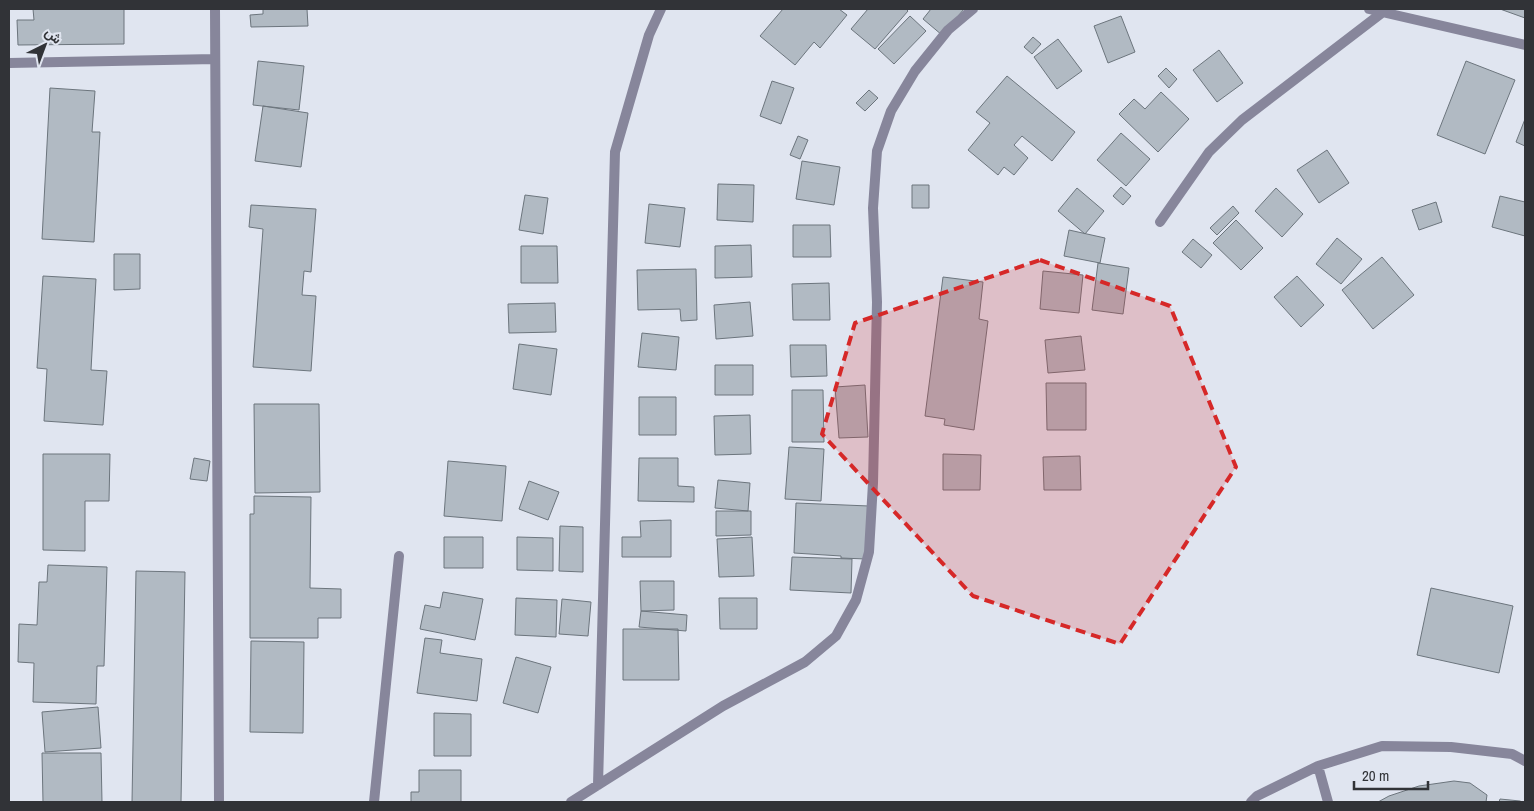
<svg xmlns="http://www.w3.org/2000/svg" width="1534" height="811" font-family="'Archivo Narrow',Vazirmatn,sans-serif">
  <rect width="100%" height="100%" fill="#e0e5f0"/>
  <path fill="#b1bac3" stroke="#6c757d" d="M 33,9 L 124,9 L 124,44 L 18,45 L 17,20 L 34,20 Z
    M 263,9 L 307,9 L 308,26 L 251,27 L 250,15 L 263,14 Z
    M 783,9 L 839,9 L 847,15 L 820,48 L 814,42 L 795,65 L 760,36 Z
    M 868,9 L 906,9 L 908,11 L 875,49 L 851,29 Z
    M 931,9 L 964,9 L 942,35 L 923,19 Z
    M 1500,9 L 1525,9 L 1525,18 Z
    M 910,16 L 926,31 L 894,64 L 878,49 Z
    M 1121,16 L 1135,52 L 1108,63 L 1094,26 Z
    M 1033,37 L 1041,44 L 1032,54 L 1024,47 Z
    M 1058,39 L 1082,71 L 1057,89 L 1034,57 Z
    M 1219,50 L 1243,83 L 1217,102 L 1193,70 Z
    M 258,61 L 304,66 L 299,110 L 253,105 Z
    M 1466,61 L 1515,80 L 1485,154 L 1437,135 Z
    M 1166,68 L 1177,79 L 1169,88 L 1158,76 Z
    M 1007,76 L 1075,132 L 1052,161 L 1022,136 L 1014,145 L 1028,158 L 1014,175 L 1004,167 L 998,175 L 968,150 L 990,123 L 976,112 Z
    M 772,81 L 794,88 L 781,124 L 760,116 Z
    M 50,88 L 95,91 L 92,132 L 100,132 L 94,242 L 42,239 Z
    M 869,90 L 878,98 L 865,111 L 856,103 Z
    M 1161,92 L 1189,119 L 1158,152 L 1119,114 L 1134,99 L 1145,109 Z
    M 263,106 L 308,113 L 301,167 L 255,161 Z
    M 1525,119 L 1525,146 L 1516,142 Z
    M 1121,133 L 1150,159 L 1126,186 L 1097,160 Z
    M 798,136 L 808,140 L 800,159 L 790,155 Z
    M 1327,150 L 1349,183 L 1319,203 L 1297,170 Z
    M 802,161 L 840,167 L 834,205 L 796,199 Z
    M 718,184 L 754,185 L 753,222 L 717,220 Z
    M 912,185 L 929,185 L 929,208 L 912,208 Z
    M 1121,187 L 1131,196 L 1123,205 L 1113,196 Z
    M 1077,188 L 1104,211 L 1085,234 L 1058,211 Z
    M 1276,188 L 1303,214 L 1282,237 L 1255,211 Z
    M 525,195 L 548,198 L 543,234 L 519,230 Z
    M 1500,196 L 1525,202 L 1525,236 L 1492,227 Z
    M 1436,202 L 1442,222 L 1419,230 L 1412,210 Z
    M 649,204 L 685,208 L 680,247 L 645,243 Z
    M 251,205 L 316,209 L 311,272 L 304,271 L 302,295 L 316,296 L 311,371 L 253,367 L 263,229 L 249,227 Z
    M 1233,206 L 1239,213 L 1217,235 L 1210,228 Z
    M 1236,220 L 1263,248 L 1241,270 L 1213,243 Z
    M 793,225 L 830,225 L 831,257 L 793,257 Z
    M 1069,230 L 1105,238 L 1100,263 L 1064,256 Z
    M 1337,238 L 1362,259 L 1341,284 L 1316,264 Z
    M 1193,239 L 1212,255 L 1201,268 L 1182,252 Z
    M 751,245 L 752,277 L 715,278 L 715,246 Z
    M 521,246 L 557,246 L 558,283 L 521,283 Z
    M 114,254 L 140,254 L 140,289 L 114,290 Z
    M 1382,257 L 1414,295 L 1373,329 L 1342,290 Z
    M 1098,263 L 1129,268 L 1123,314 L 1092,310 Z
    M 696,269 L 697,320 L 681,321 L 680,309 L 638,310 L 637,270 Z
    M 1043,271 L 1083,275 L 1079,313 L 1040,309 Z
    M 43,276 L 96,279 L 91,370 L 107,371 L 103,425 L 44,421 L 47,369 L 37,368 Z
    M 1297,276 L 1324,305 L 1301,327 L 1274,297 Z
    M 943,277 L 983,282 L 979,319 L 988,321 L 974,430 L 944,425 L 945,419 L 925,416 Z
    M 829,283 L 830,320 L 793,320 L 792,284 Z
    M 750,302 L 753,336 L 716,339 L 714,305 Z
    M 555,303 L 556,332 L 509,333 L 508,304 Z
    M 642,333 L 679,337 L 676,370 L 638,367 Z
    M 1081,336 L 1085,370 L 1048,373 L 1045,340 Z
    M 519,344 L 557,349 L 551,395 L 513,389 Z
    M 790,345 L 826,345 L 827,376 L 791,377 Z
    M 715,365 L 753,365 L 753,395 L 715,395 Z
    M 1046,383 L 1086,383 L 1086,430 L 1047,430 Z
    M 865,385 L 868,437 L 839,438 L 835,387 Z
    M 792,390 L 823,390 L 824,442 L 792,442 Z
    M 639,397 L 676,397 L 676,435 L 639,435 Z
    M 254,404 L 319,404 L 320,492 L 255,493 Z
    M 750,415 L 751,454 L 715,455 L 714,416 Z
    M 789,447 L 824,449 L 821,501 L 785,499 Z
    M 43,454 L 110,454 L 109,501 L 85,501 L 85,551 L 43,550 Z
    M 943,454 L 981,455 L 980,490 L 943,490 Z
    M 1080,456 L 1081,490 L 1044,490 L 1043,457 Z
    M 194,458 L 210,461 L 207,481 L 190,479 Z
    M 639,458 L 678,458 L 678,486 L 694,487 L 694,502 L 638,501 Z
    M 448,461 L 506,466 L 502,521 L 444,516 Z
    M 718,480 L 750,483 L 748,511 L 715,508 Z
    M 529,481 L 559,492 L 548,520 L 519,509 Z
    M 254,496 L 311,497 L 310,588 L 341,589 L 341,618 L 318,618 L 318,638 L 250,638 L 250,514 L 254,514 Z
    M 796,503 L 869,506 L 866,559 L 841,558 L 841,556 L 794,553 Z
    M 716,511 L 751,511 L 751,535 L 716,536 Z
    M 671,520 L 671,557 L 622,557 L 622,537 L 641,537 L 640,521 Z
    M 560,526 L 583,527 L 583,572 L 559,571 Z
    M 444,537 L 483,537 L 483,568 L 444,568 Z
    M 517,537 L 553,538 L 553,571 L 517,570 Z
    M 752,537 L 754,576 L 719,577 L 717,539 Z
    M 792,557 L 852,559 L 851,593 L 790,590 Z
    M 48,565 L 107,567 L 104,666 L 97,666 L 96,704 L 33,702 L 34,663 L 18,662 L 19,624 L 37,625 L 39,582 L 47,582 Z
    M 136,571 L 185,572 L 181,802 L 132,802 Z
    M 640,581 L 674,581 L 674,610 L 641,611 Z
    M 1431,588 L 1513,606 L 1499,673 L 1417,655 Z
    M 443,592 L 483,599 L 475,640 L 420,629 L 425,605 L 440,608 Z
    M 516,598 L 557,600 L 556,637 L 515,635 Z
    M 719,598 L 757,598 L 757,629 L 720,629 Z
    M 562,599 L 591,602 L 588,636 L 559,634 Z
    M 641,611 L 687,615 L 686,631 L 639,627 Z
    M 623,629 L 678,629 L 679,680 L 623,680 Z
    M 425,638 L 442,640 L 440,653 L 482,659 L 477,701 L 417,693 Z
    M 251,641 L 304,642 L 303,733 L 250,732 Z
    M 516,657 L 551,667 L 538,713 L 503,703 Z
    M 98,707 L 101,748 L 45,752 L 42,712 Z
    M 434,713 L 471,714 L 471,756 L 434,756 Z
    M 42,753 L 101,753 L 102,802 L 43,802 Z
    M 419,770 L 461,770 L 461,802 L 411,802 L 411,792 L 419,792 Z
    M 1454,781 L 1470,783 L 1487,795 L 1486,802 L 1378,802 L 1389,796 L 1419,786 Z
    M 1500,799 L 1520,801 L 1522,802 L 1499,802 Z"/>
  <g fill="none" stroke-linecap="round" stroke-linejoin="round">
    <path stroke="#87869b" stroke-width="10" d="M 215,9 L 219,802
      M 1369,9 L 1525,45
      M 9,63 L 215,59
      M 1160,222 L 1209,152 L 1242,120 L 1383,12
      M 1318,766 L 1328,802
      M 598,785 L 615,152 L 649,35 L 661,9
      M 374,802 L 399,556
      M 571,802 L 723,706 L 805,662 L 836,636 L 856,600 L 869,552 L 873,483 L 877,302 L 873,208 L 877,151 L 891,111 L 915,71 L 948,30 L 973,9
      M 1251,802 L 1257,796 L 1318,766 L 1382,746 L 1451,747 L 1512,754 L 1525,761"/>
  </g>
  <path fill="#d62828" fill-opacity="0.2" stroke="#d62828" stroke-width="4" stroke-dasharray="10 6" stroke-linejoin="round" d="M 1040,260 L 1170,306 L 1236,467 L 1120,644 L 973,596 L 822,434 L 855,323 Z"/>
  <rect width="1534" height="811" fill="none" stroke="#313337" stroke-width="20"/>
  <g transform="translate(45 45) rotate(42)" stroke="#e0e5f0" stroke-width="4" paint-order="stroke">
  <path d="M0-4L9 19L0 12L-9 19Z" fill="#313337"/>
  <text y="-8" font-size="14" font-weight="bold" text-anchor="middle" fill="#313337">ش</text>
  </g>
  <path d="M1354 781v8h74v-8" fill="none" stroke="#313337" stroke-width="2.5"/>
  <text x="1362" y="781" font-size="15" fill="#313337" stroke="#e0e5f0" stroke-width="4" paint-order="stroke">20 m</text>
</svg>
